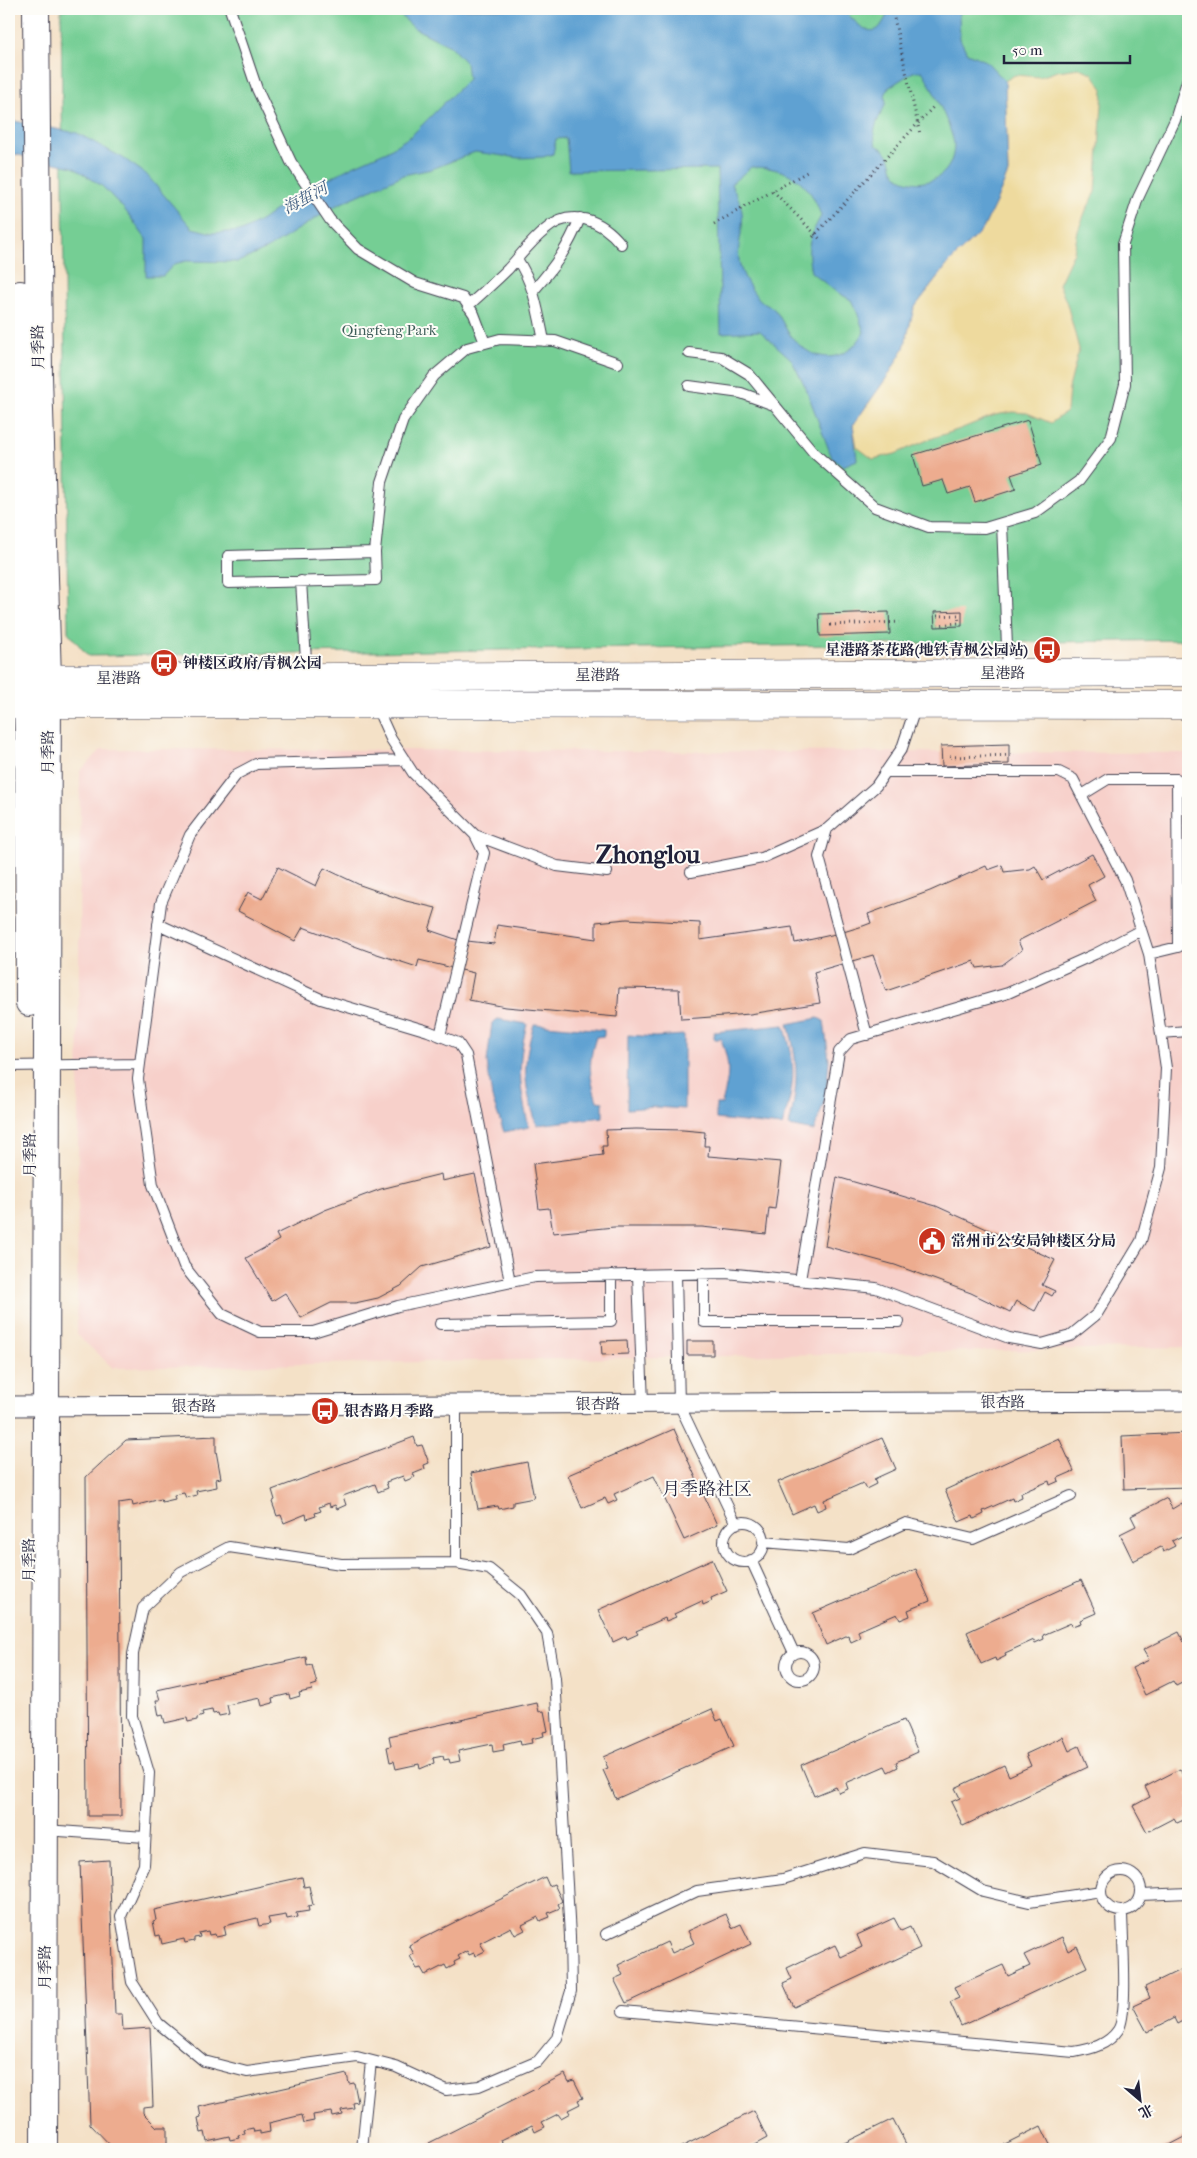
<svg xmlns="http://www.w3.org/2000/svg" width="1197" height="2158" font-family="'IM FELL French Canon','Noto Serif SC',serif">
  <rect width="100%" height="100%" fill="#fdfcf7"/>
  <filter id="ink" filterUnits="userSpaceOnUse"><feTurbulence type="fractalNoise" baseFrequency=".02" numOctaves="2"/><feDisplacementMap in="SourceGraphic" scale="10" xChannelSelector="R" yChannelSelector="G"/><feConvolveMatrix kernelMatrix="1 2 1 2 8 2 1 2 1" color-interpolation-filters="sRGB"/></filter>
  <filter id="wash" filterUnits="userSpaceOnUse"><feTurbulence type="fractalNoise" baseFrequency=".0096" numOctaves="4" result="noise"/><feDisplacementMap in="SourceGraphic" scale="20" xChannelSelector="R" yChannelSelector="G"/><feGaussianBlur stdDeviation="1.12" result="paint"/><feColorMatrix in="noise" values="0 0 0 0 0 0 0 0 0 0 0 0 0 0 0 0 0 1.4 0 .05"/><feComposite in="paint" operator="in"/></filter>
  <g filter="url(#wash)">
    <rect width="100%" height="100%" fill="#f4e1c7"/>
    <path fill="#f7d0ca" d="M 102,749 L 1188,753 L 1188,1347 L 113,1368 L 77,1335 L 80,771 Z"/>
    <path fill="#74ce94" stroke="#4b7868" d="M 61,9 L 1188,9 L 1188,640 L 88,656 L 68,632 Z"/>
    <path fill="#eeda9e" stroke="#887e6c" d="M 1079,68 L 1092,73 L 1103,89 L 1096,192 L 1086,210 L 1078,231 L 1074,252 L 1059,284 L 1067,304 L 1079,349 L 1069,388 L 1067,411 L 1051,423 L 1027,413 L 1013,412 L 995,415 L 960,429 L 930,439 L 895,454 L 873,459 L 857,447 L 853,425 L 888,376 L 904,348 L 914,308 L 948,264 L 983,229 L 1008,173 L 1005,81 L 1015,75 L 1040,77 L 1058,71 Z"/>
    <path fill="#5ea1d2" stroke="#406286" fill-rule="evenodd" d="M 394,9 L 844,9 C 851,19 872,42 882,24 C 885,19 888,15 888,9 L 964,9 L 959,15 L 960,39 L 967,53 L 986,61 L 1005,81 L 1008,173 L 996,202 L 983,229 L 948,264 L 914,308 L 904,348 L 889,374 L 853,425 L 857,460 L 843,466 L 832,458 L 805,386 L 791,359 L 760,331 L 721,333 L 717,169 L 569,171 L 566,138 L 556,139 L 553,154 L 543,157 L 519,158 L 475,152 L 432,169 L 403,175 L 337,205 L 267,249 L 238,262 L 186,261 L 174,264 L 163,276 L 146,276 L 146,239 L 125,210 L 102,186 L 73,167 L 9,153 L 9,120 L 77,133 L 123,158 L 146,174 L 192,228 L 212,233 L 242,231 L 262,220 L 294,197 L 353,166 L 387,151 L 411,136 L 468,79 L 466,63 L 450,46 L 414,28 ZM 922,71 C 930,82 954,133 954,145 C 954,160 947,174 934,179 C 924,184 910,184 900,178 C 890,172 893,160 886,152 C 884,149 879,147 876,145 C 871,126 879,120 886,103 L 885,96 L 888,88 L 913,72 ZM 751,167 C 787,167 810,180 821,216 C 809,238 806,247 811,272 L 835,291 L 851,300 L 857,312 L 864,332 C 845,367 809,363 788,332 C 783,324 780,316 774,309 C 771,306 768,306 765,304 C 755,297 745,280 741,269 C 734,248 745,231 742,212 C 741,203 736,193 731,184 Z
      M 818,1018 L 824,1021 L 829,1060 L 826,1096 L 814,1131 L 789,1126 C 798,1086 799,1064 788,1024 Z
      M 498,1019 L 527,1024 C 517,1064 519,1086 529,1127 L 504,1132 L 492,1098 L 487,1062 L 492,1023 Z
      M 534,1024 L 604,1030 L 604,1036 L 596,1037 C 588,1063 589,1075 597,1101 L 603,1102 L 603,1117 L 537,1125 C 523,1084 522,1065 534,1024 Z
      M 784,1025 C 797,1066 795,1085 782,1126 L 716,1119 L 716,1104 L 722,1104 C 729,1076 731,1067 721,1039 L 714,1039 L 714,1032 Z
      M 628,1035 L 655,1037 L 684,1035 L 684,1109 L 655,1107 L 627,1109 Z"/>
    <g id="blocks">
      <path fill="#edac8f" d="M 1028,420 L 1042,465 L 1011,475 L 1016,489 L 975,502 L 970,487 L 948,494 L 943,480 L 922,486 L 913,455 Z
        M 962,611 L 962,626 L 935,627 L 934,612 Z
        M 889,612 L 890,634 L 820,636 L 819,614 Z
        M 1009,744 L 1009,764 L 942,766 L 941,746 Z
        M 1092,854 L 1104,876 L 1088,885 L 1096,901 L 1018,941 L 1022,950 L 1002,965 L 977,968 L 974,961 L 886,991 L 873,955 L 814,972 L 820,1003 L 750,1014 L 698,1018 L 681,1019 L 679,989 L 619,988 L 617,1017 L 506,1007 L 469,1000 L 474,973 L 419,960 L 417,967 L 368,951 L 303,927 L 295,941 L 238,911 L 248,892 L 262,899 L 278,867 L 316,886 L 324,868 L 360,885 L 406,901 L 436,908 L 429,930 L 458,940 L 494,944 L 497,925 L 596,939 L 596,922 L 627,919 L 700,923 L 700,940 L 792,927 L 795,943 L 840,933 L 863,926 L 871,923 L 868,914 L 930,891 L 986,866 L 988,870 L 1002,865 L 1004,872 L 1030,869 L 1035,866 L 1043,880 Z
        M 636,1129 L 683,1130 L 705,1132 L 704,1146 L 709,1146 L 708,1156 L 781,1162 L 775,1209 L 769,1208 L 766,1234 L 702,1227 L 614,1227 L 553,1233 L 549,1208 L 539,1209 L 533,1164 L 603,1155 L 602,1146 L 607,1146 L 606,1130 Z
        M 441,1174 L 442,1181 L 475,1174 L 491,1247 L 422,1267 L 401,1286 L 378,1298 L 355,1303 L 331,1303 L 301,1318 L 285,1293 L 272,1301 L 246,1258 L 279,1240 L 276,1234 L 325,1210 L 381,1189 Z
        M 837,1177 L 936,1206 L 1055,1260 L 1042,1285 L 1055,1291 L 1052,1296 L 1045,1292 L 1035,1311 L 1016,1301 L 1010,1312 L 971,1293 L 895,1265 L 825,1246 Z
        M 627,1340 L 628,1354 L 602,1355 L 601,1341 Z
        M 687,1341 L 713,1341 L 713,1355 L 687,1355 Z
        M 674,1429 L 717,1525 L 684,1540 L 654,1476 L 614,1494 L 617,1500 L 608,1504 L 605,1498 L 582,1508 L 568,1475 Z
        M 1188,1433 L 1188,1487 L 1124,1489 L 1122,1436 Z
        M 216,1436 L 216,1451 L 221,1478 L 216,1479 L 217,1487 L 196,1491 L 197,1495 L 186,1498 L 184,1493 L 174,1495 L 175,1499 L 162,1502 L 161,1499 L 133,1506 L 132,1501 L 119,1503 L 121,1816 L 88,1816 L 86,1477 L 126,1440 Z
        M 414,1437 L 417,1446 L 422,1445 L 429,1463 L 424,1465 L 425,1469 L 413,1474 L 415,1477 L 405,1481 L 403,1476 L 386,1482 L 388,1488 L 378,1492 L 375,1484 L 343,1496 L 346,1505 L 337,1509 L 335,1505 L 330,1507 L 329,1503 L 319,1507 L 321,1511 L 315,1513 L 316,1516 L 307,1519 L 306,1514 L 284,1523 L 281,1515 L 277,1516 L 272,1502 L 275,1500 L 272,1490 Z
        M 882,1438 L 896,1469 L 874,1479 L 876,1484 L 866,1489 L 863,1483 L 824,1500 L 826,1507 L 817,1511 L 814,1504 L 792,1514 L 778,1482 Z
        M 1059,1438 L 1074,1471 L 1058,1478 L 1059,1481 L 1050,1485 L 1049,1481 L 1021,1493 L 1022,1497 L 1013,1501 L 1012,1498 L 983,1511 L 984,1514 L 974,1519 L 973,1516 L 959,1522 L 945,1490 Z
        M 527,1462 L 534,1498 L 513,1502 L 513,1506 L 499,1509 L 498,1506 L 478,1509 L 471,1473 Z
        M 1167,1498 L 1172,1509 L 1182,1503 L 1188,1517 L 1188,1533 L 1172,1541 L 1175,1546 L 1163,1552 L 1161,1547 L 1133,1561 L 1120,1534 L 1136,1526 L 1131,1516 Z
        M 712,1559 L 727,1591 L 711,1598 L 712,1601 L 703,1605 L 702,1601 L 674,1614 L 676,1617 L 666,1621 L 665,1618 L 636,1631 L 638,1634 L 627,1639 L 626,1636 L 613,1642 L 598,1610 Z
        M 916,1569 L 930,1601 L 908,1610 L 910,1616 L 900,1620 L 897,1614 L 858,1631 L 860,1638 L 851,1642 L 848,1635 L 826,1645 L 813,1613 Z
        M 1081,1580 L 1096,1613 L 1080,1620 L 1081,1623 L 1072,1626 L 1071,1623 L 1043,1635 L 1044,1639 L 1035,1643 L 1034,1640 L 1005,1653 L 1006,1656 L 996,1661 L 995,1658 L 981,1664 L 967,1632 Z
        M 1179,1632 L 1184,1642 L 1188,1640 L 1188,1672 L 1185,1674 L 1188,1680 L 1176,1686 L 1173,1681 L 1145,1695 L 1132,1668 L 1149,1660 L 1143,1650 Z
        M 306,1657 L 307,1666 L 312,1665 L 317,1684 L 311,1686 L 312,1690 L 299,1693 L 300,1696 L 290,1699 L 289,1694 L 272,1698 L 273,1703 L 262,1706 L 260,1698 L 227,1705 L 229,1714 L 219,1716 L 218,1713 L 213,1714 L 212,1710 L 202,1712 L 203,1716 L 197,1718 L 197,1720 L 188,1722 L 187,1718 L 165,1723 L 163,1715 L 159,1716 L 156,1700 L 160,1700 L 157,1690 Z
        M 537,1703 L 539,1712 L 544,1711 L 548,1731 L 543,1732 L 544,1736 L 531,1739 L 532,1743 L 521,1745 L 520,1740 L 503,1744 L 504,1750 L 493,1752 L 492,1744 L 458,1751 L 460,1761 L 450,1763 L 449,1759 L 444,1760 L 443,1756 L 433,1758 L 434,1763 L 420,1769 L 419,1764 L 396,1769 L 394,1761 L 390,1762 L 387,1747 L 391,1746 L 389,1736 Z
        M 712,1709 L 717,1721 L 722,1719 L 734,1746 L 616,1799 L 603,1770 L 608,1768 L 603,1757 Z
        M 904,1720 L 918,1752 L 896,1762 L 898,1767 L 888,1772 L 885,1766 L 846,1783 L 848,1789 L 839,1793 L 836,1787 L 814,1796 L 801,1765 Z
        M 1063,1737 L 1069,1751 L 1079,1746 L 1088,1767 L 963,1826 L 951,1802 L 960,1798 L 955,1788 L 1004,1765 L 1009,1776 L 1031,1766 L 1026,1754 Z
        M 1180,1769 L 1185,1780 L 1188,1778 L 1188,1810 L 1186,1812 L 1188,1818 L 1177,1823 L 1174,1818 L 1147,1832 L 1133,1806 L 1150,1797 L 1145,1787 Z
        M 109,1860 L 115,2014 L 122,2014 L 123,2030 L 150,2028 L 153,2106 L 143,2107 L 143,2113 L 157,2127 L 167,2127 L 167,2149 L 114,2149 L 90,2124 L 80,1862 Z
        M 302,1877 L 304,1887 L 309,1886 L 313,1905 L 308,1906 L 309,1911 L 296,1913 L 297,1917 L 287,1919 L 286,1915 L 268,1918 L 270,1924 L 259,1926 L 257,1918 L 224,1926 L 226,1935 L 216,1937 L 215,1934 L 209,1935 L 208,1931 L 199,1933 L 200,1937 L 194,1938 L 194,1941 L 185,1943 L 184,1939 L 162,1944 L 160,1935 L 156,1936 L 153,1921 L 156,1920 L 154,1910 Z
        M 545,1877 L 549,1886 L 554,1884 L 562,1901 L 558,1904 L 560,1908 L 548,1913 L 550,1917 L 540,1921 L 538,1917 L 522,1925 L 525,1930 L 515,1935 L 511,1927 L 480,1943 L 485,1951 L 475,1956 L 474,1953 L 469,1955 L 467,1951 L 458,1956 L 460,1959 L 454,1962 L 455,1965 L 447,1969 L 445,1965 L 425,1975 L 421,1968 L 417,1969 L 410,1956 L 414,1954 L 409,1945 Z
        M 726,1914 L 732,1928 L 741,1924 L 751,1944 L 626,2003 L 614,1979 L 623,1975 L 618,1965 L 667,1942 L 672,1953 L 694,1943 L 688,1931 Z
        M 894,1918 L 901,1931 L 910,1927 L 920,1948 L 794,2007 L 783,1983 L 792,1979 L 787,1968 L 835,1945 L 841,1957 L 862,1947 L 857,1935 Z
        M 1062,1937 L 1068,1951 L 1077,1946 L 1087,1967 L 961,2026 L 950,2002 L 959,1998 L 954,1987 L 1003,1965 L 1008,1976 L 1030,1966 L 1024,1955 Z
        M 1180,1970 L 1185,1980 L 1188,1979 L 1188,2011 L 1186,2012 L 1188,2018 L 1177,2024 L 1174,2018 L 1147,2032 L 1133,2006 L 1150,1998 L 1145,1987 Z
        M 347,2074 L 349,2084 L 354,2083 L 358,2102 L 353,2103 L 354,2108 L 341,2110 L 342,2114 L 332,2116 L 331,2112 L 313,2115 L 314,2121 L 304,2123 L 302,2115 L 269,2123 L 270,2132 L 260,2134 L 260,2131 L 254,2132 L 253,2128 L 244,2130 L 245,2134 L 238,2135 L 239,2138 L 230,2140 L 229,2136 L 207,2141 L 205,2132 L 201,2133 L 198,2118 L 201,2117 L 199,2107 Z
        M 565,2074 L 569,2082 L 574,2080 L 583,2098 L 578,2100 L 580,2104 L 568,2110 L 570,2113 L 561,2118 L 558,2114 L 542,2122 L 545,2127 L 535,2132 L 532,2125 L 501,2140 L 504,2149 L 433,2149 L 429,2143 Z
        M 754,2111 L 767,2138 L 747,2149 L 677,2149 Z
        M 893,2119 L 907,2146 L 900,2149 L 832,2149 Z
        M 1041,2126 L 1052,2149 L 995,2149 Z
        M 1188,2135 L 1188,2149 L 1161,2149 Z"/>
    </g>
  </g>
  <g filter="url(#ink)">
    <use href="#blocks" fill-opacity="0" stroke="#423f50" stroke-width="1"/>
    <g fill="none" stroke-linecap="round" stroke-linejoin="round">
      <g stroke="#423f50" stroke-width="12">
        <path id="lane" d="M 230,9 L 257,89 L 291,162 L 330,220 L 358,249 L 415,283 L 463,298 L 474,314 L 485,343
          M 517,259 C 534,284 538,311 544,341
          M 534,290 C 555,266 568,248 580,218
          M 468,306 C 481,294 495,282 508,269 C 520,256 531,241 545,230 C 571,207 602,220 621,244
          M 689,353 L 721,357 L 749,374 L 814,453 L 875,507 L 929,527 L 985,528 L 1035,513 L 1079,481 L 1111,438 L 1125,384 L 1123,244 L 1138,198 L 1175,120 L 1188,78
          M 689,386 L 741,393 L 774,405
          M 1002,523 L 1008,672
          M 375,552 L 228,556 L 228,583 L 376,580 L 375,552 L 382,482 L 403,420 L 434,376 L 467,348 L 500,339 L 555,341 L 618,363
          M 301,581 L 307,676
          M 376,706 L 391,739 L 413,773 L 475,835 L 557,866 L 607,872
          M 405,760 L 256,764 L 237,774 L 190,835 L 161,903 L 138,1079 L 153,1185 L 184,1266 L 222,1314 L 260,1332 L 313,1332 L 398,1306 L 535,1277 L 726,1273 L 876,1288 L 1009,1338 L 1042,1344 L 1070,1336 L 1097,1314 L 1141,1241 L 1161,1168 L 1166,1068 L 1149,954 L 1125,880 L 1073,779 L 1059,772 L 885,772
          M 1082,795 L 1108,779 L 1177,779 L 1178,947 L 1149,954
          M 827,829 L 819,857 L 867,1035
          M 691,872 L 762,858 L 827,829 L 876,786 L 902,748 L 916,706
          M 158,924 L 321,999 L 428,1031 L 458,1043 L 466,1055 L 510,1282
          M 1161,1033 L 1188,1031
          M 440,1036 L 484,853 L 475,835
          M 9,1066 L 140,1064
          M 704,1273 L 704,1322 L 899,1322
          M 676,1274 L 679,1404 L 736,1524
          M 638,1275 L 643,1404
          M 800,1280 L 839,1052 L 851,1039 L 1008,993 L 1095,954 L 1141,930
          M 440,1324 L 611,1321 L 611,1275
          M 456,1405 L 456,1563
          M724 1542a20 20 0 1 1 40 0a20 20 0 1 1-40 0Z
          M 763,1542 L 849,1549 L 906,1523 L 973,1539 L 1071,1496
          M 229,1547 L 341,1564 L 456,1563 L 489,1569 L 521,1595 L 547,1633 L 555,1678 L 570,1936 L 571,1991 L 557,2038 L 538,2061 L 479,2086 L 446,2090 L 396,2067 L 357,2057 L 247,2072 L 204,2061 L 158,2023 L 132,1982 L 121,1916 L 144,1865 L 149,1773 L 132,1716 L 133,1654 L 143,1608 L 181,1572 Z
          M 751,1560 L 794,1653
          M786 1666a14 14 0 1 1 28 0a14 14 0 1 1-28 0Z
          M 45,1830 L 145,1837
          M1101 1891a20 20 0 1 1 40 0a20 20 0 1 1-40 0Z
          M 1141,1895 L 1188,1893
          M 606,1934 L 697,1891 L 783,1879 L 865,1853 L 933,1861 L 983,1891 L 1029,1902 L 1101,1891
          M 623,2011 L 1074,2052 C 1091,2049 1108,2045 1118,2030 C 1129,2014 1122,1934 1122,1911
          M 362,2149 L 371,2061"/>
      </g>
      <g stroke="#423f50" stroke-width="21">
        <path id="street" d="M 9,1406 L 1188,1401"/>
      </g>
      <g stroke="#423f50" stroke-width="28">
        <path id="secondary" d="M 36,9 L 39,376 L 48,679 L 44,2149
          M 20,294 L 20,481 L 28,736 L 29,1003"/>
      </g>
      <g stroke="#423f50" stroke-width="29">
        <path id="primary" d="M 9,679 L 1188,672
          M 9,704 L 1188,705"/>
      </g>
      <path stroke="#423f50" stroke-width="3" stroke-dasharray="1 4" stroke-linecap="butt" d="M 892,9 L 920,134
        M 773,191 L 821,240
        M 714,224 L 807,172
        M 813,237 L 934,106
        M 937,616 L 958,615 L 959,623 L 938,625
        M 830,625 L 900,622
        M 950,757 L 1015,755"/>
      <use href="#lane" stroke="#fff" stroke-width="10"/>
      <use href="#street" stroke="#fff" stroke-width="19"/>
      <use href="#secondary" stroke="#fff" stroke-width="26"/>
      <use href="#primary" stroke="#fff" stroke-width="28"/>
    </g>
  </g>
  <defs>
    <g id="bus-disc" transform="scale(1.4375)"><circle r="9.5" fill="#c8321e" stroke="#fdfcf7"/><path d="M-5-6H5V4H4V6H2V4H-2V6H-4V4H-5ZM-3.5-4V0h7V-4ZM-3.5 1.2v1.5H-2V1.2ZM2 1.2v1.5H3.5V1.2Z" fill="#fff"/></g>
    <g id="civic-disc" transform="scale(1.4375)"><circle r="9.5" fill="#c8321e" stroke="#fdfcf7"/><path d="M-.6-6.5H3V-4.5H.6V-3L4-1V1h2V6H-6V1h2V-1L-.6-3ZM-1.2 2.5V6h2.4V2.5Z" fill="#fff"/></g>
  </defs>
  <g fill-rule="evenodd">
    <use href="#bus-disc" x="1047" y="650"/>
    <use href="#bus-disc" x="164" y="663"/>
    <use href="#civic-disc" x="932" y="1241"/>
    <use href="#bus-disc" x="325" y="1411"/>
  </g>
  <g text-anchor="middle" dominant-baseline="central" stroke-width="4" stroke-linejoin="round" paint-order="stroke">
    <g font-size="15" fill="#3f5e5a" stroke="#fdfcf7">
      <text x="389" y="330">Qingfeng Park</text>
    </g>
    <g font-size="15" fill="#22223b" stroke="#fdfcf7">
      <text transform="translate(38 347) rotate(-91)">月季路</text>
      <text x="1003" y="673">星港路</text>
      <text x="598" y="675">星港路</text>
      <text x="119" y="678">星港路</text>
      <text transform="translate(48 752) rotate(-90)">月季路</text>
      <text transform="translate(30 1155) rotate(-90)">月季路</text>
      <text x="1003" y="1402">银杏路</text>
      <text x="598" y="1404">银杏路</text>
      <text x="194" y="1406">银杏路</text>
      <text transform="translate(29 1560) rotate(-90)">月季路</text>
      <text transform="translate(45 1967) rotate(-90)">月季路</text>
    </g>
    <g font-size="15" font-weight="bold" fill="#22223b" stroke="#fdfcf7" text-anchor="start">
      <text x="1028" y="650" text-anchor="end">星港路茶花路(地铁青枫公园站)</text>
      <text x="183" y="663">钟楼区政府/青枫公园</text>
      <text x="951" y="1241">常州市公安局钟楼区分局</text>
      <text x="344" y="1411">银杏路月季路</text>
    </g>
    <g font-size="16" font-style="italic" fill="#3d5b7f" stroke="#fdfcf7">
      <text transform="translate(305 198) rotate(-28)">海蜇河</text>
    </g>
    <g font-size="18" fill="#22223b" stroke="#fdfcf7">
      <text x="707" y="1489">月季路社区</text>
    </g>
    <g font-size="25" font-weight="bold" fill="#22223b" stroke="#fdfcf7">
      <text x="648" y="854">Zhonglou</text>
    </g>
  </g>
  <rect width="1197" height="2158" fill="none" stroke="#fdfcf7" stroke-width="30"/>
  <g transform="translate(1140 2100) rotate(152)" stroke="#fdfcf7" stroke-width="4" paint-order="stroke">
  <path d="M0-4L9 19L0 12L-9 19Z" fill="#22223b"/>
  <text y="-8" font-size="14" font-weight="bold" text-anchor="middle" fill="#22223b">北</text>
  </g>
  <path d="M1004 55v8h126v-8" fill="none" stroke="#22223b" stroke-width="2.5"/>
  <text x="1012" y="55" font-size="15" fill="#22223b" stroke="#fdfcf7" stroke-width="4" paint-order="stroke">50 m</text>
</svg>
